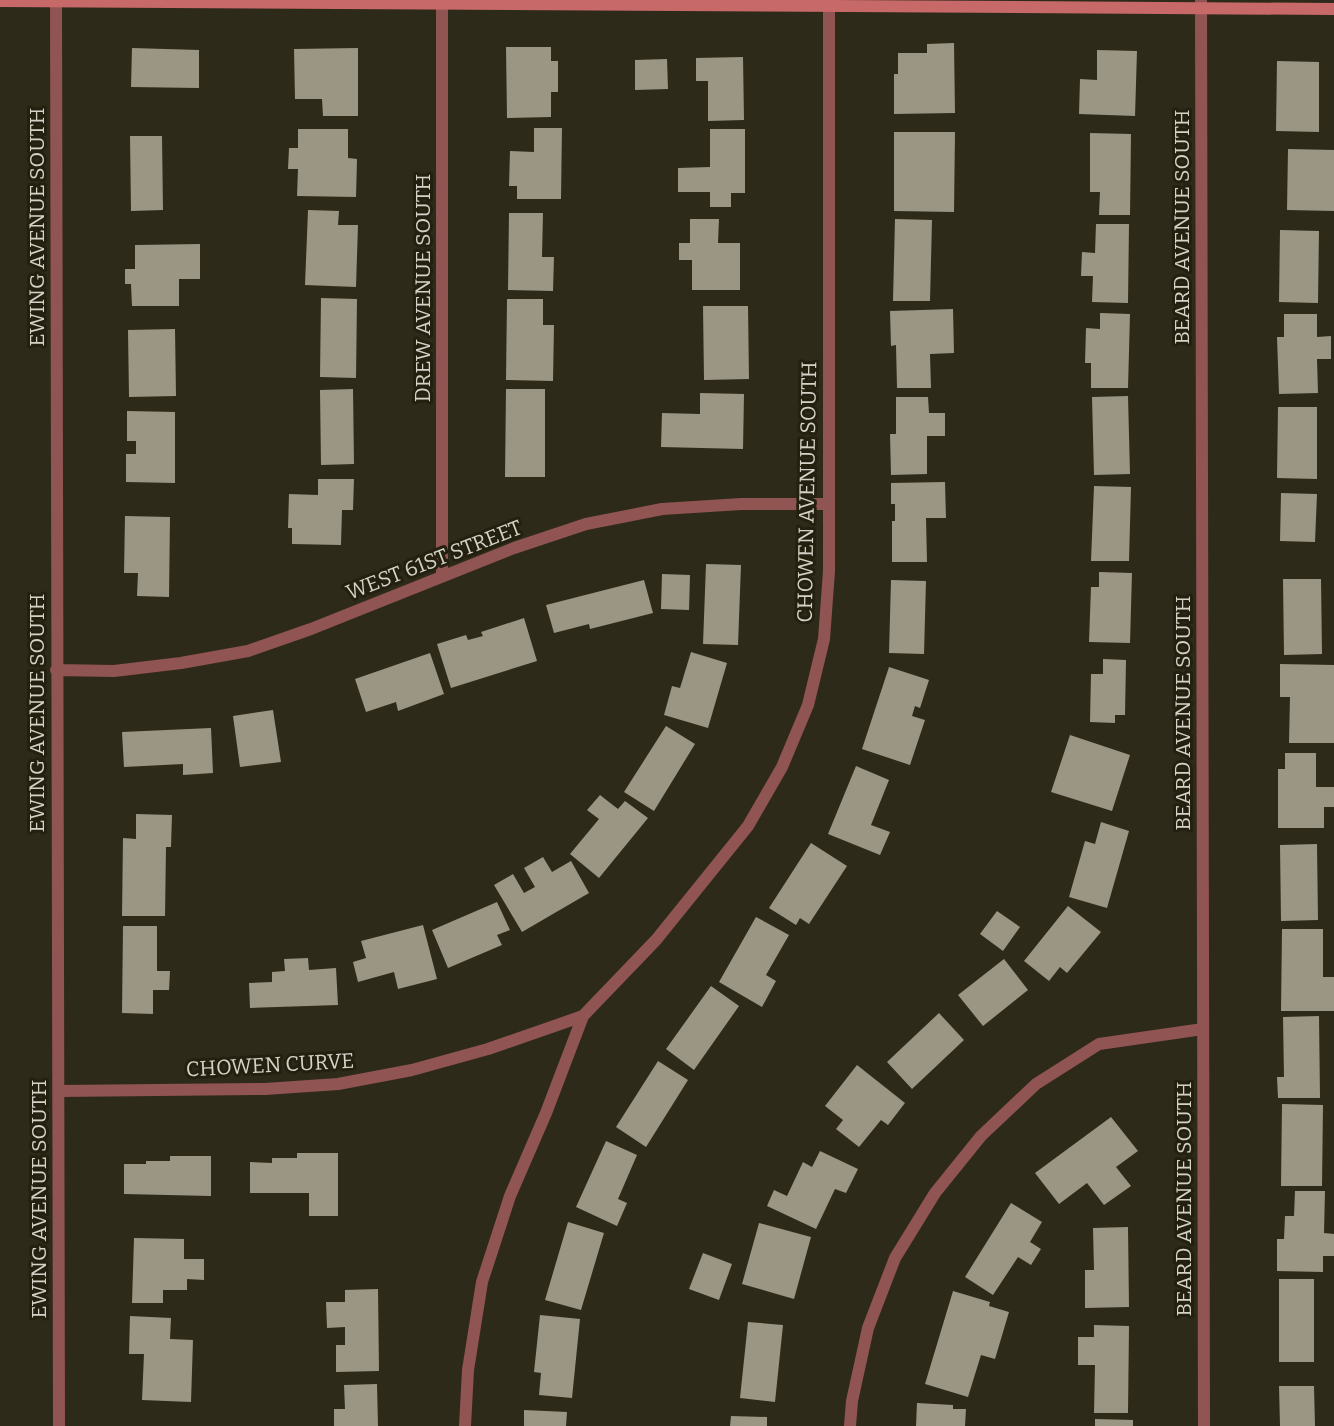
<svg xmlns="http://www.w3.org/2000/svg" width="1334" height="1426" font-family="Bitter,serif">
  <rect width="100%" height="100%" fill="#2e2a1a"/>
  <path fill="#9b9683" d="M 954,43 L 955,113 L 894,114 L 894,74 L 898,74 L 898,53 L 927,53 L 927,44 Z
    M 506,47 L 551,47 L 551,61 L 558,61 L 558,92 L 551,92 L 551,117 L 507,118 Z
    M 132,48 L 199,50 L 199,88 L 131,87 Z
    M 358,48 L 358,116 L 323,116 L 322,99 L 295,99 L 294,49 Z
    M 1097,50 L 1137,51 L 1135,116 L 1079,114 L 1080,79 L 1097,80 Z
    M 743,57 L 744,120 L 708,121 L 708,81 L 696,81 L 696,58 Z
    M 667,59 L 668,89 L 635,90 L 635,60 Z
    M 1277,61 L 1319,62 L 1319,132 L 1276,131 Z
    M 534,128 L 562,128 L 561,199 L 517,199 L 517,186 L 509,186 L 510,151 L 534,152 Z
    M 298,129 L 348,129 L 348,158 L 357,159 L 356,197 L 297,196 L 298,169 L 288,169 L 289,148 L 298,148 Z
    M 710,129 L 745,129 L 745,193 L 731,193 L 731,207 L 710,207 L 710,192 L 678,192 L 678,168 L 710,167 Z
    M 894,132 L 955,132 L 954,212 L 894,211 Z
    M 1090,133 L 1131,134 L 1130,215 L 1099,215 L 1100,192 L 1090,192 Z
    M 130,136 L 162,136 L 163,210 L 131,211 Z
    M 1288,149 L 1334,150 L 1334,211 L 1287,210 Z
    M 308,210 L 339,211 L 338,225 L 358,225 L 356,287 L 305,285 Z
    M 509,213 L 543,213 L 542,257 L 554,257 L 553,291 L 508,290 Z
    M 690,219 L 719,219 L 718,243 L 740,243 L 740,290 L 692,290 L 692,260 L 679,260 L 679,243 L 690,243 Z
    M 895,219 L 932,220 L 930,301 L 893,301 Z
    M 1096,224 L 1129,224 L 1128,303 L 1092,302 L 1093,276 L 1081,276 L 1082,252 L 1095,253 Z
    M 1280,230 L 1319,231 L 1318,303 L 1279,302 Z
    M 200,244 L 200,279 L 179,279 L 179,306 L 132,306 L 131,284 L 125,284 L 125,269 L 135,269 L 135,245 Z
    M 321,298 L 357,299 L 356,378 L 320,377 Z
    M 507,299 L 543,299 L 543,325 L 554,325 L 553,381 L 506,380 Z
    M 703,306 L 748,306 L 749,379 L 704,380 Z
    M 953,309 L 954,353 L 930,354 L 931,388 L 897,388 L 896,345 L 891,346 L 890,311 Z
    M 1100,313 L 1130,314 L 1128,388 L 1091,388 L 1091,363 L 1085,363 L 1086,328 L 1100,329 Z
    M 1284,314 L 1317,314 L 1317,337 L 1331,336 L 1331,359 L 1317,359 L 1318,393 L 1279,394 L 1277,337 L 1284,337 Z
    M 175,329 L 176,396 L 129,397 L 128,330 Z
    M 353,389 L 354,464 L 321,465 L 320,390 Z
    M 506,389 L 545,389 L 545,477 L 505,477 Z
    M 700,393 L 744,394 L 743,449 L 661,447 L 662,413 L 700,414 Z
    M 1128,396 L 1130,474 L 1094,475 L 1092,397 Z
    M 896,397 L 928,397 L 929,413 L 945,413 L 945,436 L 927,436 L 927,474 L 891,475 L 890,434 L 896,434 Z
    M 1278,407 L 1317,407 L 1317,479 L 1277,478 Z
    M 127,411 L 175,412 L 175,483 L 126,482 L 126,454 L 136,454 L 136,441 L 127,441 Z
    M 318,479 L 354,479 L 353,510 L 342,510 L 341,545 L 292,544 L 292,528 L 288,528 L 289,494 L 318,495 Z
    M 945,482 L 946,518 L 926,518 L 927,562 L 892,562 L 892,521 L 895,521 L 895,504 L 891,504 L 891,483 Z
    M 1094,486 L 1131,487 L 1129,561 L 1091,561 Z
    M 1281,493 L 1317,494 L 1315,542 L 1280,541 Z
    M 125,516 L 170,517 L 169,597 L 137,596 L 138,573 L 124,573 Z
    M 706,564 L 741,565 L 738,645 L 703,644 Z
    M 1099,572 L 1132,573 L 1130,643 L 1089,642 L 1091,587 L 1099,587 Z
    M 662,574 L 690,575 L 689,610 L 661,609 Z
    M 1283,579 L 1321,579 L 1322,654 L 1284,655 Z
    M 644,580 L 653,613 L 590,629 L 589,624 L 554,633 L 546,605 Z
    M 891,580 L 926,581 L 924,654 L 889,653 Z
    M 524,618 L 537,661 L 451,688 L 437,644 L 466,635 L 468,640 L 483,636 L 481,632 Z
    M 691,652 L 727,663 L 708,728 L 664,715 L 672,686 L 680,688 Z
    M 430,653 L 444,694 L 398,711 L 396,702 L 366,712 L 355,679 Z
    M 1103,659 L 1126,660 L 1125,715 L 1115,715 L 1115,723 L 1090,722 L 1091,674 L 1103,674 Z
    M 1280,664 L 1334,665 L 1334,743 L 1289,743 L 1290,697 L 1280,697 Z
    M 889,667 L 929,680 L 920,708 L 915,706 L 912,716 L 925,720 L 910,765 L 862,749 Z
    M 273,710 L 281,762 L 240,767 L 233,716 Z
    M 666,726 L 695,744 L 654,811 L 624,792 Z
    M 211,728 L 213,773 L 183,775 L 183,764 L 124,767 L 122,732 Z
    M 1070,735 L 1130,755 L 1112,811 L 1051,792 Z
    M 1285,753 L 1316,753 L 1316,787 L 1334,787 L 1334,807 L 1324,807 L 1324,828 L 1278,828 L 1278,769 L 1285,769 Z
    M 856,766 L 889,780 L 871,825 L 890,832 L 880,855 L 828,834 Z
    M 600,795 L 618,809 L 625,801 L 648,818 L 599,878 L 570,854 L 599,819 L 587,810 Z
    M 136,814 L 172,815 L 171,847 L 166,847 L 165,916 L 122,916 L 123,838 L 136,839 Z
    M 1101,822 L 1129,831 L 1107,908 L 1069,897 L 1085,841 L 1095,844 Z
    M 811,843 L 847,866 L 809,924 L 800,918 L 796,925 L 769,908 Z
    M 1317,844 L 1318,920 L 1281,921 L 1280,845 Z
    M 543,857 L 552,872 L 571,861 L 589,893 L 522,932 L 494,885 L 513,874 L 524,893 L 535,887 L 524,868 Z
    M 497,902 L 510,930 L 497,935 L 502,945 L 448,968 L 432,930 Z
    M 1068,906 L 1101,932 L 1067,973 L 1060,967 L 1049,981 L 1024,961 Z
    M 997,911 L 1020,927 L 1003,951 L 980,934 Z
    M 756,917 L 789,935 L 766,975 L 776,981 L 762,1007 L 719,982 Z
    M 423,925 L 437,979 L 398,989 L 394,972 L 358,982 L 353,962 L 366,958 L 361,941 Z
    M 123,926 L 157,926 L 157,971 L 170,971 L 169,990 L 153,990 L 153,1014 L 122,1013 Z
    M 1282,929 L 1323,929 L 1323,977 L 1334,977 L 1334,1011 L 1281,1011 Z
    M 308,958 L 309,970 L 336,968 L 338,1005 L 250,1008 L 249,983 L 272,982 L 272,972 L 285,971 L 284,959 Z
    M 1004,959 L 1028,990 L 983,1026 L 958,995 Z
    M 711,986 L 739,1006 L 694,1070 L 666,1049 Z
    M 939,1013 L 964,1040 L 912,1089 L 887,1062 Z
    M 1319,1016 L 1320,1098 L 1278,1098 L 1277,1077 L 1284,1077 L 1283,1017 Z
    M 658,1061 L 688,1080 L 646,1147 L 616,1127 Z
    M 857,1065 L 905,1103 L 888,1125 L 881,1120 L 859,1147 L 836,1129 L 843,1120 L 825,1106 Z
    M 1282,1104 L 1323,1105 L 1322,1186 L 1281,1186 Z
    M 1111,1117 L 1138,1151 L 1116,1167 L 1131,1186 L 1104,1205 L 1087,1183 L 1059,1204 L 1035,1173 Z
    M 606,1141 L 637,1155 L 618,1199 L 627,1203 L 617,1226 L 576,1207 Z
    M 820,1151 L 858,1169 L 846,1193 L 835,1189 L 816,1229 L 767,1206 L 774,1190 L 787,1196 L 803,1162 L 812,1167 Z
    M 297,1153 L 338,1153 L 338,1216 L 309,1216 L 309,1193 L 250,1193 L 250,1162 L 272,1163 L 272,1158 L 297,1158 Z
    M 170,1156 L 211,1156 L 211,1196 L 124,1194 L 124,1164 L 146,1164 L 146,1161 L 170,1161 Z
    M 1295,1191 L 1325,1191 L 1324,1233 L 1334,1234 L 1334,1256 L 1323,1256 L 1323,1272 L 1277,1271 L 1277,1239 L 1284,1239 L 1285,1216 L 1294,1216 Z
    M 1011,1203 L 1042,1222 L 1030,1242 L 1041,1249 L 1031,1265 L 1018,1257 L 993,1295 L 965,1277 Z
    M 568,1222 L 604,1233 L 581,1310 L 545,1300 Z
    M 759,1223 L 811,1237 L 794,1299 L 742,1284 Z
    M 1128,1227 L 1129,1307 L 1085,1308 L 1085,1270 L 1094,1270 L 1093,1228 Z
    M 134,1238 L 184,1239 L 184,1259 L 204,1259 L 204,1280 L 187,1279 L 187,1290 L 163,1290 L 163,1303 L 132,1303 Z
    M 703,1253 L 732,1264 L 719,1300 L 689,1289 Z
    M 1279,1279 L 1314,1279 L 1314,1362 L 1279,1362 Z
    M 378,1289 L 379,1371 L 336,1372 L 336,1345 L 345,1345 L 345,1327 L 327,1328 L 326,1302 L 345,1302 L 345,1290 Z
    M 953,1291 L 990,1302 L 989,1306 L 1009,1312 L 995,1359 L 981,1355 L 968,1397 L 925,1384 Z
    M 540,1315 L 580,1319 L 572,1398 L 539,1395 L 541,1373 L 534,1372 Z
    M 130,1316 L 171,1318 L 170,1339 L 193,1340 L 191,1402 L 142,1400 L 144,1354 L 129,1354 Z
    M 748,1322 L 783,1325 L 775,1402 L 740,1398 Z
    M 1094,1325 L 1129,1326 L 1128,1413 L 1094,1413 L 1095,1365 L 1078,1365 L 1078,1337 L 1094,1337 Z
    M 377,1384 L 378,1426 L 334,1426 L 334,1409 L 345,1409 L 344,1385 Z
    M 1279,1386 L 1314,1386 L 1315,1426 L 1280,1426 Z
    M 917,1403 L 953,1405 L 953,1409 L 966,1409 L 965,1426 L 916,1426 Z
    M 524,1410 L 567,1412 L 566,1426 L 524,1426 Z
    M 731,1416 L 767,1417 L 767,1426 L 730,1426 Z
    M 1095,1419 L 1133,1420 L 1133,1426 L 1095,1426 Z"/>
  <g fill="none" stroke-linecap="round" stroke-linejoin="round">
    <path stroke="#905453" stroke-width="12" d="M 56,0 L 59,1426
      M 442,0 L 442,576
      M 1201,0 L 1204,1426
      M 56,670 L 114,671 L 181,663 L 248,651 L 311,629 L 514,548 L 586,524 L 662,509 L 741,504 L 829,504
      M 59,1091 L 265,1089 L 338,1084 L 412,1070 L 488,1049 L 583,1016
      M 465,1426 L 468,1370 L 482,1282 L 510,1196 L 546,1113 L 583,1016 L 656,940 L 748,826 L 782,767 L 808,705 L 824,639 L 829,571 L 829,0
      M 850,1426 L 852,1401 L 868,1328 L 895,1258 L 935,1193 L 981,1136 L 1036,1084 L 1099,1044 L 1203,1029"/>
    <path stroke="#c86969" stroke-width="12" d="M 0,1 L 1334,9"/>
  </g>
  <g text-anchor="middle" dominant-baseline="central" stroke-width="6" stroke-linejoin="round" paint-order="stroke">
    <g font-size="21" fill="#d4d2c7" stroke="#242010">
      <text transform="translate(37 227) rotate(-90)">EWING AVENUE SOUTH</text>
      <text transform="translate(1182 227) rotate(-90)">BEARD AVENUE SOUTH</text>
      <text transform="translate(423 288) rotate(-90)">DREW AVENUE SOUTH</text>
      <text transform="translate(807 492) rotate(-89)">CHOWEN AVENUE SOUTH</text>
      <text transform="translate(434 560) rotate(-21)">WEST 61ST STREET</text>
      <text transform="translate(37 713) rotate(-90)">EWING AVENUE SOUTH</text>
      <text transform="translate(1183 713) rotate(-90)">BEARD AVENUE SOUTH</text>
      <text transform="translate(270 1065) rotate(-3)">CHOWEN CURVE</text>
      <text transform="translate(39 1199) rotate(-90)">EWING AVENUE SOUTH</text>
      <text transform="translate(1184 1199) rotate(-90)">BEARD AVENUE SOUTH</text>
    </g>
  </g>
</svg>
